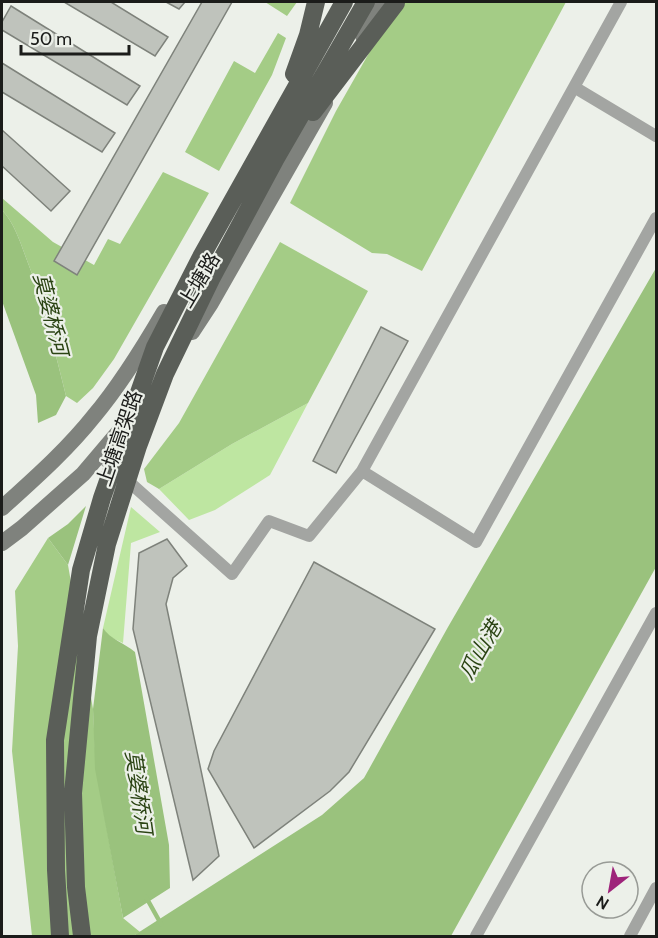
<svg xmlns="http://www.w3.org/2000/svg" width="658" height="938" font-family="Cabin,'Noto Sans SC',sans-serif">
  <rect width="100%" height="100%" fill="#ecf0e9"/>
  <path fill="#bee6a1" d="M 308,403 L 270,475 L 215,510 L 189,520 L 159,489 L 232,444 Z
    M 131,507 L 160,532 L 131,543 L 123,643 L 108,636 L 103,628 Z"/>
  <path fill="#a4cc86" d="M 265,2 L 297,2 L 287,16 Z
    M 398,2 L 566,2 L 422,271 L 387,254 L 372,253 L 290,203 L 336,111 Z
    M 278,33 L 286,38 L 272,75 L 219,171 L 185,152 L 234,61 L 255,73 Z
    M 163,172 L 209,193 L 114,359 L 93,388 L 77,403 L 66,396 C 54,348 43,301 25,255 C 19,239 14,223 2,210 L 2,198 L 53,242 L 94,265 L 108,239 L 120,244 Z
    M 280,242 L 368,291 L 308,403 L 232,444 L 159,489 L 147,482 L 144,469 L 179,423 Z
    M 48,538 L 68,565 L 93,709 L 96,769 L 123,918 L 140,932 L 133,936 L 32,936 L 12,751 L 18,646 L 15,591 Z"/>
  <path fill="#9ac27d" d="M 2,210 C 14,223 19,239 25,255 C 43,301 54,348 66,396 L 56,415 L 38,423 L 36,395 L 2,301 Z
    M 656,268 L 656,567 L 451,936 L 133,936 L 322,815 L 364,778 L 448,627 Z
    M 86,506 L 68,565 L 48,538 L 68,524 Z
    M 103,628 C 110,639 124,643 135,652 L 169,845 L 170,888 L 123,918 L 95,769 L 93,709 Z"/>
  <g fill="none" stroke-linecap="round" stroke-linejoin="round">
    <path stroke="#9ac27d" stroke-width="4.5" d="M 146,897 L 161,924"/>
  </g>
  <path fill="#bfc3bc" stroke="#7e827b" stroke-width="1.5" d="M 64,2 L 111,2 L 168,37 L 155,56 Z
    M 166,2 L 185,2 L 179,9 Z
    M 202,2 L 232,2 L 77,275 L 54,261 Z
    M 11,6 L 140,86 L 127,105 L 2,30 L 2,22 Z
    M 2,63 L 115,133 L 102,152 L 2,92 Z
    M 2,130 L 70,191 L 51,211 L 2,166 Z
    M 381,327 L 408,341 L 336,473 L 313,461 Z
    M 167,539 L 187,566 L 173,578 L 166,604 L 219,856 L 193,880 L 133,629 L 139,553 Z
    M 314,562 L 435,629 L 349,772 L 330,791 L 254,848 L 208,769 L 214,751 Z"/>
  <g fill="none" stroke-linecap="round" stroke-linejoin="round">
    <path stroke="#a3a5a2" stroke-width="12" d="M 574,87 L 656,136
      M 99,455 L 232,574 L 269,521 L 309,536 L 362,471 L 621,2
      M 362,471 L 476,542 L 656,218
      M 476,936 L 656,613
      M 630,936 L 656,888"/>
    <path stroke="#7f827d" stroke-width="16" d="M 363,36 L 383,2
      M 192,332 L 211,303 L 325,103
      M 2,508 C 34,479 67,450 94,416 C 121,384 143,348 164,312
      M 2,543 L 22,528 L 83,474 L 128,421"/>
    <path stroke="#5a5e58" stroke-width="18" d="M 294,74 L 308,35 L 316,2
      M 313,112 L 396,3
      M 60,936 L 56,870 L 55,740 L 81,570 L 102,498 L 155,347 L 201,257 L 344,2
      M 82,936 L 76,887 L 73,793 L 88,636 L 107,544 L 138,446 L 165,374 L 211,279 L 276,158 L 366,2"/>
  </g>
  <g text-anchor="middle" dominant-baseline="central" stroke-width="4.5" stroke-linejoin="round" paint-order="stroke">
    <g font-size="20" fill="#1b1c1a" stroke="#ecf0e9">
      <text transform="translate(199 280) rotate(-59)">上塘路</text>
      <text transform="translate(119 438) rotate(-71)">上塘高架路</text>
    </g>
    <g font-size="21" font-style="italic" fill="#2b4414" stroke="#ecf0e9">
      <text transform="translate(51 314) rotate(76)">莫婆桥河</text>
      <text transform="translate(480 650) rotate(-60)">瓜山港</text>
      <text transform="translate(139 792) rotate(82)">莫婆桥河</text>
    </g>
  </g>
  <rect width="658" height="938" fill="none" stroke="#1b1c1a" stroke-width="6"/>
  <g transform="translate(610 890) rotate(211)"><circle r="28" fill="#ecf0e9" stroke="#989b96" stroke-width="1.5"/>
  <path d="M0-4.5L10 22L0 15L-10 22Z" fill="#9e237a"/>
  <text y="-9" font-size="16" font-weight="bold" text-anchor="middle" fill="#1b1c1a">N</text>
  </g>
  <path d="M21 45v9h108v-9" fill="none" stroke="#1b1c1a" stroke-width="3"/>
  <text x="30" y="45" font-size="18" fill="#1b1c1a" stroke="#ecf0e9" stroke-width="4.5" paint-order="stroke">50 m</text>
</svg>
